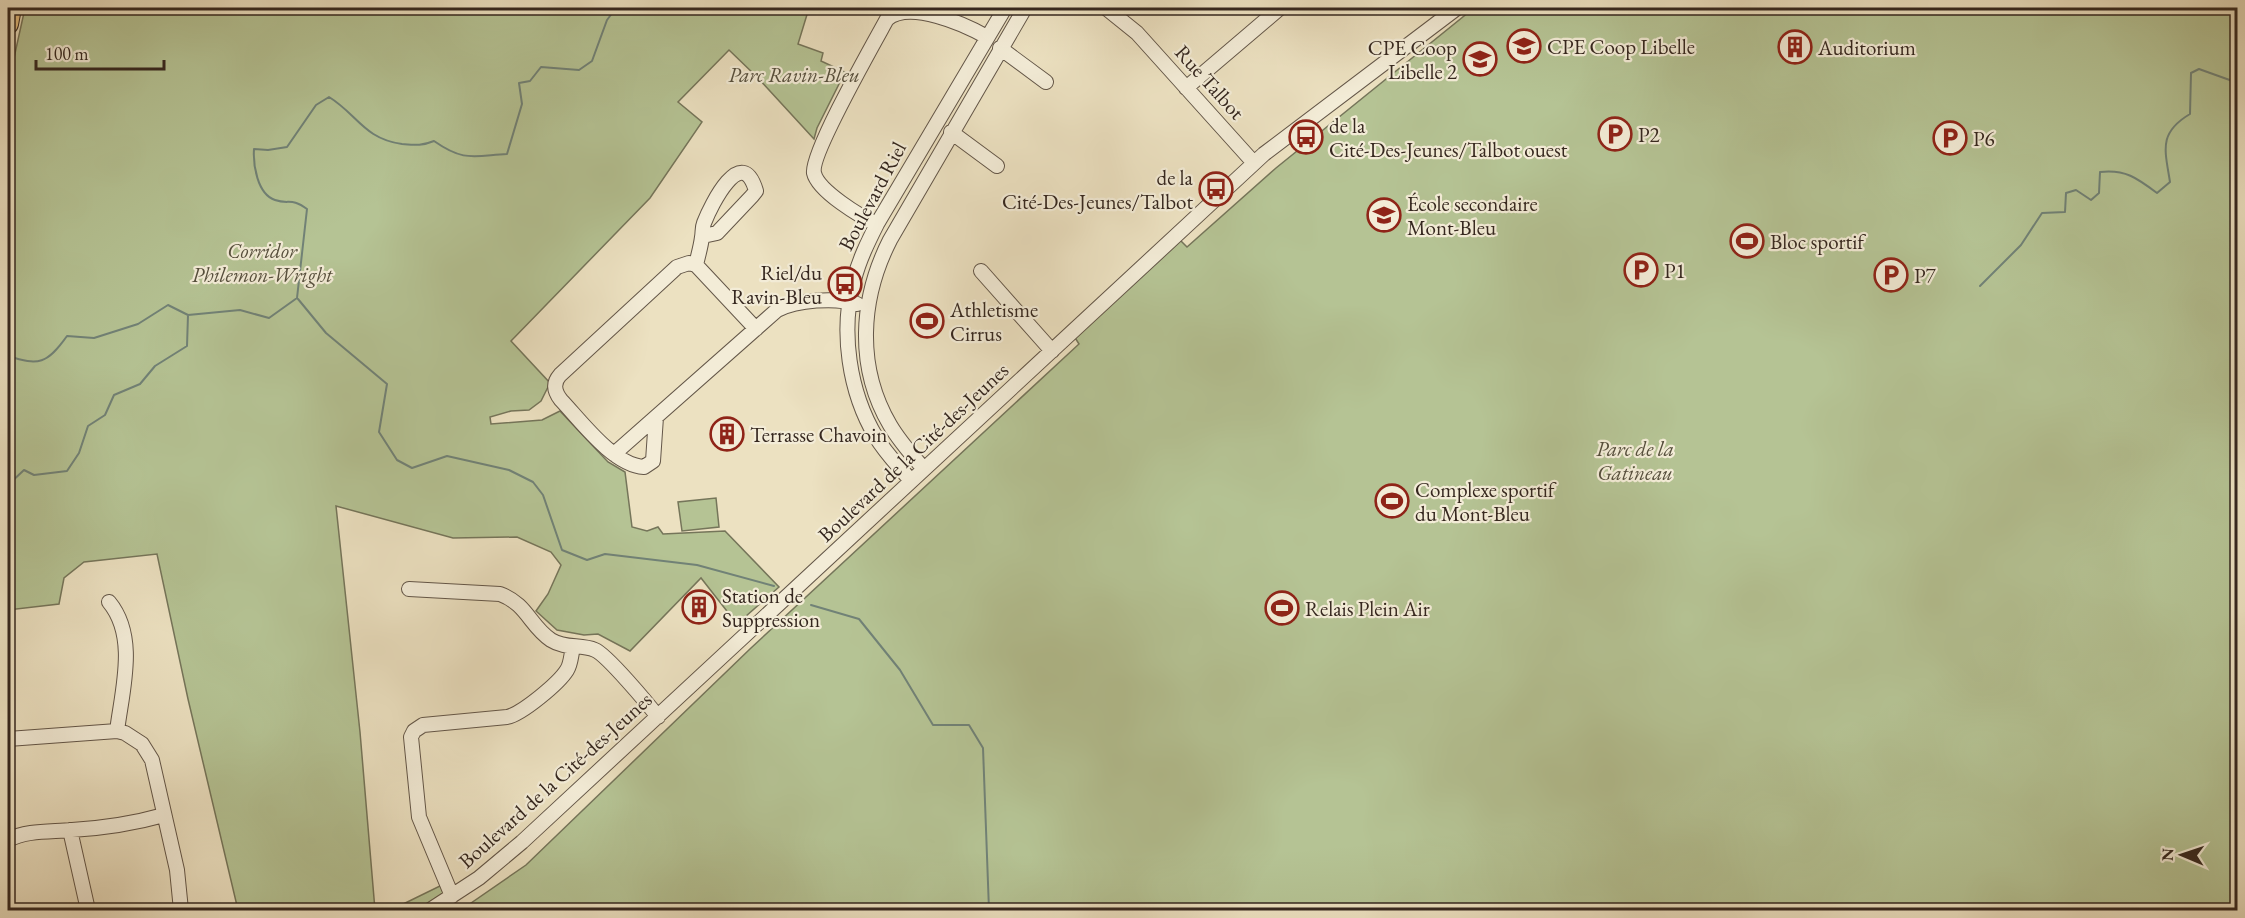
<svg xmlns="http://www.w3.org/2000/svg" width="2245" height="918" font-family="'EB Garamond',serif">
  <rect width="100%" height="100%" fill="#ece1c1"/>
  <filter id="stains"><feTurbulence type="fractalNoise" baseFrequency=".00333" numOctaves="4"/><feColorMatrix values="0 0 0 0 .2 0 0 0 0 .09 0 0 0 0 .02 0 0 0 .5 -.17"/></filter>
  <radialGradient id="worn" r=".72"><stop offset=".6" stop-color="#630" stop-opacity="0"/><stop offset="1" stop-color="#630" stop-opacity=".3"/></radialGradient>
  <path fill="#b5c394" stroke="#75755a" stroke-width="1.5" d="M 25,8 L 809,8 L 798,44 L 823,53 L 821,61 L 845,72 L 817,128 L 814,139 L 757,77 L 729,50 L 678,102 L 702,122 L 650,198 L 511,341 L 550,383 L 541,401 L 529,410 L 511,411 L 490,417 L 491,424 L 542,420 L 560,411 L 608,462 L 625,472 L 632,527 L 647,531 L 658,527 L 663,534 L 725,531 L 779,587 L 737,624 L 701,578 L 630,651 L 598,634 L 584,635 L 557,630 L 536,611 L 548,594 L 561,565 L 551,552 L 517,537 L 453,538 L 336,506 L 360,732 L 375,910 L 238,910 L 188,699 L 157,554 L 84,562 L 64,578 L 59,604 L 8,610 L 8,85 Z
    M 1474,8 L 2237,8 L 2237,910 L 461,910 L 526,865 L 751,648 L 1079,344 L 1072,333 L 1177,237 L 1187,247 L 1276,168 Z
    M 716,498 L 719,527 L 682,531 L 678,502 Z
    M 446,883 L 452,896 L 430,910 L 391,910 Z"/>
  <g fill="none" stroke-linecap="round" stroke-linejoin="round">
    <path stroke="#718277" stroke-width="2" d="M 1980,286 L 2021,245 L 2042,213 L 2065,212 L 2066,193 L 2076,190 L 2091,200 L 2099,193 L 2100,172 C 2125,169 2137,178 2157,193 L 2170,182 C 2165,150 2158,133 2190,114 L 2191,73 L 2199,69 L 2238,83
      M 298,299 L 326,333 L 387,384 L 379,432 L 397,460 L 412,468 L 447,456 L 509,470 L 533,482 L 543,495 L 562,550 L 587,560 L 605,554 L 697,565 L 774,586
      M 8,356 C 39,366 47,364 67,336 L 94,338 L 138,324 L 168,305 L 188,315
      M 8,485 L 24,470 L 34,475 L 67,471 L 79,453 L 88,426 L 105,415 L 114,395 L 140,384 L 155,366 L 187,346 L 188,315 L 240,310 L 269,318 L 297,298 L 307,209 C 291,197 289,205 275,200 C 257,194 253,164 254,149 L 268,150 L 287,147 L 316,105 L 329,97 C 357,114 364,139 402,144 C 415,145 422,146 434,141 C 464,162 473,156 507,154 L 522,104 L 519,83 L 530,81 L 541,67 L 579,70 L 592,61 L 607,20 L 616,8
      M 811,605 L 859,619 L 900,670 L 933,725 L 969,725 L 983,748 L 989,910"/>
    <g stroke="#635648" stroke-width="16">
      <path id="minor" d="M 1106,8 L 1137,33 L 1254,163
        M 1000,48 L 1046,82
        M 1186,88 L 1280,8
        M 951,132 L 997,166
        M 877,224 C 861,217 818,191 814,173 C 810,155 875,41 887,19 C 910,0 964,24 987,37
        M 696,265 C 698,256 701,246 702,237 C 703,232 702,228 704,223 C 711,205 742,142 756,191 L 752,196 L 717,233 L 703,236
        M 981,271 L 1052,351
        M 656,417 L 653,461 L 644,467 C 613,465 581,421 561,400 C 554,391 553,383 560,375 L 677,267 L 689,263 L 696,265 L 756,329
        M 614,454 L 777,310 C 797,300 835,297 857,304
        M 924,469 C 912,455 900,442 890,425 C 856,367 860,299 890,240 L 1025,8
        M 911,481 C 899,466 886,454 876,437 C 849,392 840,331 854,280 C 859,260 868,242 877,224 L 1005,8
        M 409,589 L 500,594 C 527,604 530,626 551,640 C 565,649 581,644 595,650 C 607,655 648,704 658,717
        M 109,602 C 138,637 122,690 117,731
        M 8,739 L 117,731 L 125,733 L 142,744 L 152,760 L 177,870 L 181,910
        M 70,830 L 88,910
        M 8,840 C 27,830 50,832 72,830 C 105,828 132,824 164,815
        M 452,896 L 419,817 L 411,737 L 414,731 L 423,725 L 507,717 C 522,714 559,683 567,670 C 571,664 571,655 573,647
        M 430,910 L 479,878 L 522,842 L 1264,154 L 1457,8"/>
    </g>
    <g stroke="#35271f" stroke-width="22">
      <path id="highway" d="M 8,24 L 11,8"/>
    </g>
    <use href="#minor" stroke="#f3ecd7" stroke-width="14"/>
    <use href="#highway" stroke="#e6c080" stroke-width="20"/>
  </g>
  <defs>
    <g id="school-ring" transform="scale(1.725)"><circle r="9.5" fill="#f3ecd7" stroke="#8f2418" stroke-width="1.5"/><path d="M0-5L7-2L0 1L-7-2ZM-4 1L0 2.5L4 1V4Q0 6-4 4Z" fill="#8f2418"/></g>
    <g id="building-ring" transform="scale(1.725)"><circle r="9.5" fill="#f3ecd7" stroke="#8f2418" stroke-width="1.5"/><path d="M-4-6H4V6H1V3H-1V6H-4ZM-2.5-4.3h1.7v1.8h-1.7ZM.8-4.3h1.7v1.8H.8ZM-2.5-1h1.7V.8h-1.7ZM.8-1h1.7V.8H.8Z" fill="#8f2418"/></g>
    <g id="parking-ring" transform="scale(1.725)"><circle r="9.5" fill="#f3ecd7" stroke="#8f2418" stroke-width="1.5"/><path d="M-3.5-5.5H1a3.5 3.5 0 0 1 0 7H-1V5.5H-3.5ZM-1-3.4V-.6H.8a1.4 1.4 0 0 0 0-2.8Z" fill="#8f2418"/></g>
    <g id="bus-ring" transform="scale(1.725)"><circle r="9.5" fill="#f3ecd7" stroke="#8f2418" stroke-width="1.5"/><path d="M-5-6H5V4H4V6H2V4H-2V6H-4V4H-5ZM-3.5-4V0h7V-4ZM-3.5 1.2v1.5H-2V1.2ZM2 1.2v1.5H3.5V1.2Z" fill="#8f2418"/></g>
    <g id="stadium-ring" transform="scale(1.725)"><circle r="9.5" fill="#f3ecd7" stroke="#8f2418" stroke-width="1.5"/><path d="M0-5a6.5 5 0 1 0 0 10a6.5 5 0 1 0 0-10ZM-3.5-1.8h7v3.6h-7Z" fill="#8f2418"/></g>
  </defs>
  <g fill-rule="evenodd">
    <use href="#school-ring" x="1524" y="46"/>
    <use href="#building-ring" x="1795" y="47"/>
    <use href="#school-ring" x="1480" y="59"/>
    <use href="#parking-ring" x="1615" y="134"/>
    <use href="#bus-ring" x="1306" y="137"/>
    <use href="#parking-ring" x="1950" y="138"/>
    <use href="#bus-ring" x="1216" y="189"/>
    <use href="#school-ring" x="1384" y="215"/>
    <use href="#stadium-ring" x="1747" y="241"/>
    <use href="#parking-ring" x="1641" y="270"/>
    <use href="#parking-ring" x="1891" y="275"/>
    <use href="#bus-ring" x="845" y="284"/>
    <use href="#stadium-ring" x="927" y="321"/>
    <use href="#building-ring" x="727" y="434"/>
    <use href="#stadium-ring" x="1392" y="501"/>
    <use href="#building-ring" x="699" y="607"/>
    <use href="#stadium-ring" x="1282" y="608"/>
  </g>
  <g text-anchor="middle" dominant-baseline="central" stroke-width="4.5" stroke-linejoin="round" paint-order="stroke">
    <g font-size="21" fill="#35271f" stroke="#f3ecd7" text-anchor="start">
      <text x="1547" y="46">CPE Coop Libelle</text>
      <text x="1457" y="47" text-anchor="end">CPE Coop<tspan x="1457" dy="24">Libelle 2</tspan></text>
      <text x="1818" y="47">Auditorium</text>
      <text x="1329" y="125">de la<tspan x="1329" dy="24">Cité-Des-Jeunes/Talbot ouest</tspan></text>
      <text x="1638" y="134">P2</text>
      <text x="1973" y="138">P6</text>
      <text x="1193" y="177" text-anchor="end">de la<tspan x="1193" dy="24">Cité-Des-Jeunes/Talbot</tspan></text>
      <text x="1407" y="203">École secondaire<tspan x="1407" dy="24">Mont-Bleu</tspan></text>
      <text x="1770" y="241">Bloc sportif</text>
      <text x="1664" y="270">P1</text>
      <text x="822" y="272" text-anchor="end">Riel/du<tspan x="822" dy="24">Ravin-Bleu</tspan></text>
      <text x="1914" y="275">P7</text>
      <text x="950" y="309">Athletisme<tspan x="950" dy="24">Cirrus</tspan></text>
      <text x="750" y="434">Terrasse Chavoin</text>
      <text x="1415" y="489">Complexe sportif<tspan x="1415" dy="24">du Mont-Bleu</tspan></text>
      <text x="722" y="595">Station de<tspan x="722" dy="24">Suppression</tspan></text>
      <text x="1305" y="608">Relais Plein Air</text>
    </g>
    <g font-size="21" font-style="italic" fill="#554e3c" stroke="#f3ecd7">
      <text x="794" y="74">Parc Ravin-Bleu</text>
      <text x="262" y="250">Corridor<tspan x="262" dy="24">Philemon-Wright</tspan></text>
      <text x="1635" y="448">Parc de la<tspan x="1635" dy="24">Gatineau</tspan></text>
    </g>
    <g font-size="21" fill="#35271f" stroke="#f3ecd7">
      <text transform="translate(1210 82) rotate(48)">Rue Talbot</text>
      <text transform="translate(872 196) rotate(-62)">Boulevard Riel</text>
      <text transform="translate(913 452) rotate(-43)">Boulevard de la Cité-des-Jeunes</text>
      <text transform="translate(555 780) rotate(-42)">Boulevard de la Cité-des-Jeunes</text>
    </g>
  </g>
  <rect width="2245" height="918" fill="none" stroke="#ece1c1" stroke-width="30"/>
  <rect x="9" y="9" width="2227" height="900" fill="none" stroke="#35271f" stroke-width="3"/>
  <rect x="15" y="15" width="2215" height="888" fill="none" stroke="#35271f" stroke-width="1.5"/>
  <g transform="translate(2182 855) rotate(272)" stroke="#f3ecd7" stroke-width="4.5" paint-order="stroke">
  <path d="M0-4.5L10 22L0 15L-10 22Z" fill="#35271f"/>
  <text y="-9" font-size="16" font-weight="bold" text-anchor="middle" fill="#35271f">N</text>
  </g>
  <path d="M36 60v9h128v-9" fill="none" stroke="#35271f" stroke-width="3"/>
  <text x="45" y="60" font-size="18" fill="#35271f" stroke="#f3ecd7" stroke-width="4.5" paint-order="stroke">100 m</text>
  <rect width="100%" height="100%" filter="url(#stains)"/>
  <rect width="100%" height="100%" fill="url(#worn)"/>
</svg>
